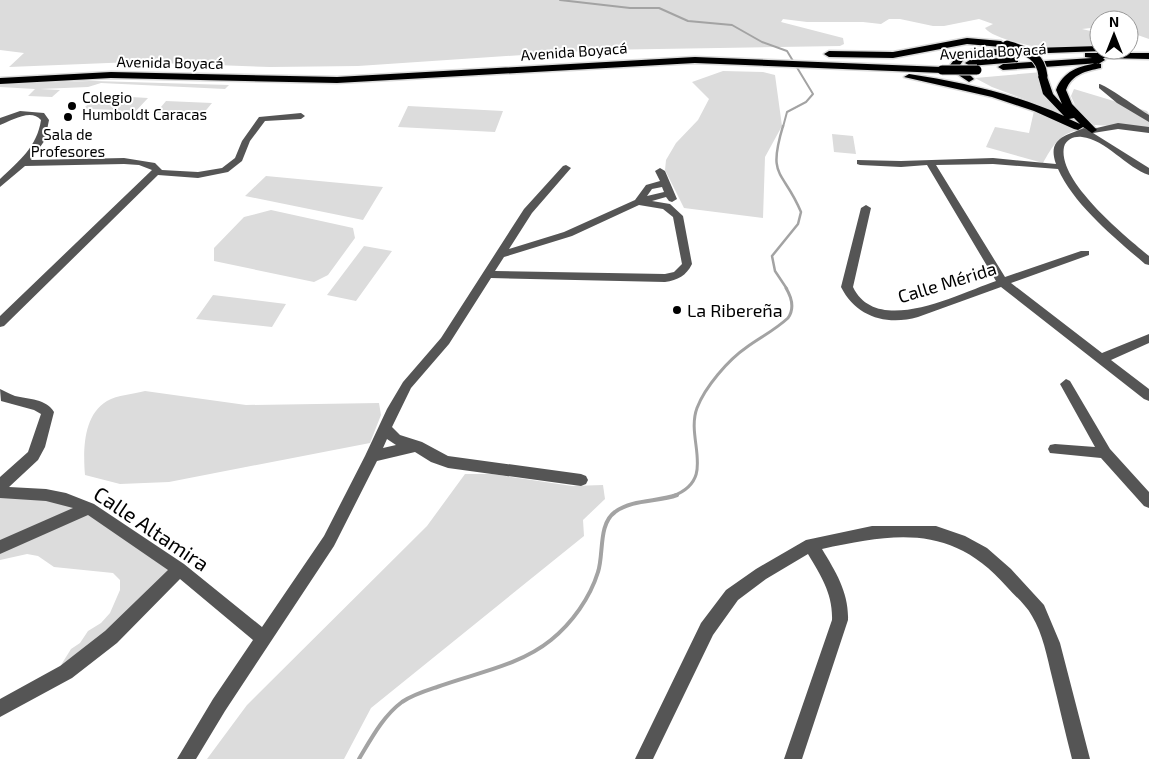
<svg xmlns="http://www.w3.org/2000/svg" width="1149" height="759" font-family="'Exo 2',sans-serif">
  <rect width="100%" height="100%" fill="#fff"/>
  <path fill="#dcdcdc" d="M 0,0 L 1149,0 L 1149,39 L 1129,32 L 1129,20 L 1099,20 L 1099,27 L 1082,29 L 1099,33 L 1099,45 L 1092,46 L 1087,52 C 1069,54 994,42 985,28 L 993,24 L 979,19 L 944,26 L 933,26 L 900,19 L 889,19 L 881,24 L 863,22 L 807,22 L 783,19 L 781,22 L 843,38 L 844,44 L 840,46 L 597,50 L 358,66 L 270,67 L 133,62 L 9,67 L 24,53 L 0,50 Z
    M 723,71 L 763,72 L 775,75 L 782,126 L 765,157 L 763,218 L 684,208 L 665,170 L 666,160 L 676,143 L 698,120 L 709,99 L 692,82 Z
    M 1042,72 L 1054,105 L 1061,113 L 992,87 L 975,78 Z
    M 90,81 L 95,81 L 229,85 L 225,89 L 101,83 L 88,87 L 40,89 L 60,90 L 52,97 L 28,96 L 35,89 L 0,87 L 0,85 L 4,84 Z
    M 1074,89 L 1147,111 L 1149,114 L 1149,128 L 1094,125 L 1078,112 L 1071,96 Z
    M 98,95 L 148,98 L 134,113 L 115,113 L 118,110 L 87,109 L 85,107 Z
    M 166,101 L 212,103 L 202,115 L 156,113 Z
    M 408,106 L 503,111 L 495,132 L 398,127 Z
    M 1034,111 L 1078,130 C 1059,134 1052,147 1043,163 L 986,147 L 995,127 L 1029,133 Z
    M 832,134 L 853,136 L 856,154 L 834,152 Z
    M 266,176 L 383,187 L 363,220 L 245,196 Z
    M 271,210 L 353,228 L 355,238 L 328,275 L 314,282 L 214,261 L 214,248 L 244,217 Z
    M 364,246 L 392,251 L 356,301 L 327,295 Z
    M 213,295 L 286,304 L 272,327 L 196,319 Z
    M 145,391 L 246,405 L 379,403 L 381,415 L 370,443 L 169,482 L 120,484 L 85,475 C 83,451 83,415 107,401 C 117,395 134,394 145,391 Z
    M 465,474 L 492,474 L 572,486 L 603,485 L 605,499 L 583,520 L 584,536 L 371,708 L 344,759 L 207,759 L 247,705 L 427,526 Z
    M 0,492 L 66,499 L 179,569 L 149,601 L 61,665 L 71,649 L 80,643 L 88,631 L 101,623 L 110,613 L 120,590 L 120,580 L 113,573 L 54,567 L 38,556 L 27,554 L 0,560 Z"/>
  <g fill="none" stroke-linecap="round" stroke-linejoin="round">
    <path stroke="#a3a3a3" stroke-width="2" d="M 560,0 L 630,8 L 659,8 L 688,21 L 732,25 L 762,42 L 787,51 L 813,94 L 806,102 L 787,112 L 783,127"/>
    <path stroke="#a3a3a3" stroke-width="2.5" d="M 783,126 C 767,179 783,169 801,212 L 798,224 L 772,256 L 775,271 L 787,289"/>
    <path stroke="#a3a3a3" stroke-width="3" d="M 673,496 C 718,479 685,440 697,408 C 705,387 728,360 747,347 C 761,337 775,330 788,318 C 795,308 792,298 786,288"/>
    <path stroke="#a3a3a3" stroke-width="4" d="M 359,759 C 371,739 383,716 402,702 C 412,695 425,691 437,687 C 475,673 519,666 551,640 C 572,623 590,598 598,572 C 604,554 598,524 615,512 C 632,499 658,502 677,495"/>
    <g stroke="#dbdbdb" stroke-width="3">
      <path id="highway" d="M 967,38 L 1001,41 L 1005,44 L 1001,47 L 967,44 L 893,58 L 829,57 L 824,54 L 829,51 L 893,52 Z
        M 1099,46 L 1099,50 L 1102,51 L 972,56 L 964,59 L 960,65 L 974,79 L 969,82 L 957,74 L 950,65 L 958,55 L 971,50 Z
        M 1085,53 L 1149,53 L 1149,59 L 1103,58 L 1105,60 L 1100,63 L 1003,70 L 998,67 L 1003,64 L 1092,58 L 1085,57 Z
        M 695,57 L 942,67 L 947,70 L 942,73 L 695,63 L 337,83 L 111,78 L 0,84 L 0,78 L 111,72 L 337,77 Z
        M 1015,57 L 1018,58 L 1018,62 L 970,66 L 965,63 L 970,60 Z
        M 1098,63 L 1101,64 L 1101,68 C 1086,71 1072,74 1066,90 L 1072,104 L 1097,130 L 1092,133 L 1083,127 L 1078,130 L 1074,129 L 1034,111 L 992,97 L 904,77 L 909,74 C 962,82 1015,94 1064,116 L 1043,94 L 1038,76 L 1046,74 L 1053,94 L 1062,104 L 1056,90 C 1063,71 1079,66 1098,63 ZM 1074,118 L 1080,124 L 1069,119 Z"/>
    </g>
    <path fill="#555" fill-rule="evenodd" d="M 1099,84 C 1105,84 1140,110 1149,115 L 1149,122 L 1117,103 L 1099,88 Z
      M 20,111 L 44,113 L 49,120 L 45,140 L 31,160 L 124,158 L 155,163 L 162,170 L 198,172 L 222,168 L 235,158 L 242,141 L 259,117 L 301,113 L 305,116 L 301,119 L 265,121 L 250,141 L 242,161 L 228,172 L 198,178 L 158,175 L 4,326 L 0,327 L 0,316 L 152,170 L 139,165 L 124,164 L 25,166 L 0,187 L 0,179 C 19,161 37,147 41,120 C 31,108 11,121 0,125 L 0,118 Z
      M 1118,123 L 1149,127 L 1149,133 L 1118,129 L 1093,133 L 1149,168 L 1149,175 C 1127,168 1105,139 1082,137 C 1075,136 1066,139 1064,147 C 1057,181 1125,236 1149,256 L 1149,265 L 1145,264 C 1116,239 1074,205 1058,169 L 993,164 L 936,165 L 1005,277 L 1081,251 L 1089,251 L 1089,255 L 1011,283 L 1102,353 L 1149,334 L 1149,343 L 1111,360 L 1149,389 L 1149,401 L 1144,399 L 1001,287 L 918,317 C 887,326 856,317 841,287 L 861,208 L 866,205 L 871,208 L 853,287 C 877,337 958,294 996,281 L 927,165 L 901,167 L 860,165 L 857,164 L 857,160 L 901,161 L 993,158 L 1056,164 C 1046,137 1069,135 1084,128 L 1088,130 Z
      M 566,165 L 571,168 L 532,213 L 509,249 L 564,232 L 635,200 L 646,185 L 660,181 L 655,171 L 660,168 L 665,171 L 677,199 L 672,202 L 669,201 L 666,197 L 652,201 L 670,204 L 683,216 L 692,264 C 686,276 678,280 665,282 L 491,278 L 449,344 L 411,388 L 392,427 L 400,435 L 422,442 L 448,456 L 581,474 L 586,476 L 588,480 L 586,484 L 581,486 L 448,468 L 431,462 L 415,452 L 377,461 L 334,546 L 225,711 L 196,759 L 177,759 L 213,699 L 253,640 L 180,579 L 117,643 L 72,678 L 0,717 L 0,699 L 60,666 L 105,631 L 168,570 L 88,515 L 0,554 L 0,540 L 73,508 L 46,501 L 0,498 L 0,477 L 28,452 L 41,414 L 34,410 L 1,401 L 0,389 C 5,391 9,394 15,396 C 28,399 47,399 54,412 L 45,447 L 38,460 L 9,487 L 46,489 L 66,493 L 94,504 L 184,564 L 262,627 L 324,536 L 365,456 L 387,409 L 403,382 L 441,338 L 524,209 L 563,166 ZM 662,187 L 664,192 L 647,196 L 652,189 ZM 639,205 L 663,209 L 673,217 L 682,264 L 674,272 L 665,274 L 495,271 L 504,257 L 572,236 ZM 387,439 L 396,445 L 383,448 Z
      M 1066,379 L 1070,381 L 1110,449 L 1149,492 L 1149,508 L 1144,506 L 1101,458 L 1050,453 L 1048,449 L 1050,445 L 1055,444 L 1095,447 L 1060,384 Z
      M 872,526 L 936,526 L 965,536 L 987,548 L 1011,569 L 1044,605 L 1060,643 L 1090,759 L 1072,759 C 1065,732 1059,705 1052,677 C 1047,657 1043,634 1032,616 C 1026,605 1015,596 1007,587 C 952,524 896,533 822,549 C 836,572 849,593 848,620 L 802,759 L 784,759 L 832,620 C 833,594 821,576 808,554 L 766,579 L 738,600 L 713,635 L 653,759 L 635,759 L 701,623 L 726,590 L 756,569 L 806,540 Z"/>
    <use href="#highway" fill="#000" fill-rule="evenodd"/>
    <g stroke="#dbdbdb" stroke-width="11" stroke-linecap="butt">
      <path id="highway-bridge" d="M 1007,45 C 1025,51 1041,54 1043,76
        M 942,70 L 977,70"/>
    </g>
    <use href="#highway-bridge" stroke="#000" stroke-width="9"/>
  </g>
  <g fill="#000" stroke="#fff" stroke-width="2">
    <circle cx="72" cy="106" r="5"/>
    <circle cx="68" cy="117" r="5"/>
    <circle cx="677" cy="310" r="5"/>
  </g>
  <g text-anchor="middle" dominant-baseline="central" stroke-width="4" stroke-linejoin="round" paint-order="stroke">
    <g font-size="15" fill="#000" stroke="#fff">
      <text transform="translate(574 51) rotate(-4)">Avenida Boyacá</text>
      <text transform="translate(993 51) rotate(-3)">Avenida Boyacá</text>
      <text transform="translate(170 62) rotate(1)">Avenida Boyacá</text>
    </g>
    <g font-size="15" fill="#000" stroke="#fff" text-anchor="start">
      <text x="82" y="97">Colegio<tspan x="82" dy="17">Humboldt Caracas</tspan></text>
      <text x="68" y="134" text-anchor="middle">Sala de<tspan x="68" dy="17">Profesores</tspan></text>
    </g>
    <g font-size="18" fill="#000" stroke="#fff">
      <text transform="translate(947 282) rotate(-17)">Calle Mérida</text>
    </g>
    <g font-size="18" fill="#000" stroke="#fff" text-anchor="start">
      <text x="687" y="310">La Ribereña</text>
    </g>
    <g font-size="21" fill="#000" stroke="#fff">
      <text transform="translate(152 528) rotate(34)">Calle Altamira</text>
    </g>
  </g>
  <g transform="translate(1114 35)"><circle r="24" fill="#ffffff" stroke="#999999"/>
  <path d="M0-4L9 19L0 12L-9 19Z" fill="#000000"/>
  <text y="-8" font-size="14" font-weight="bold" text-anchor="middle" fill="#000000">N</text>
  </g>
</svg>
